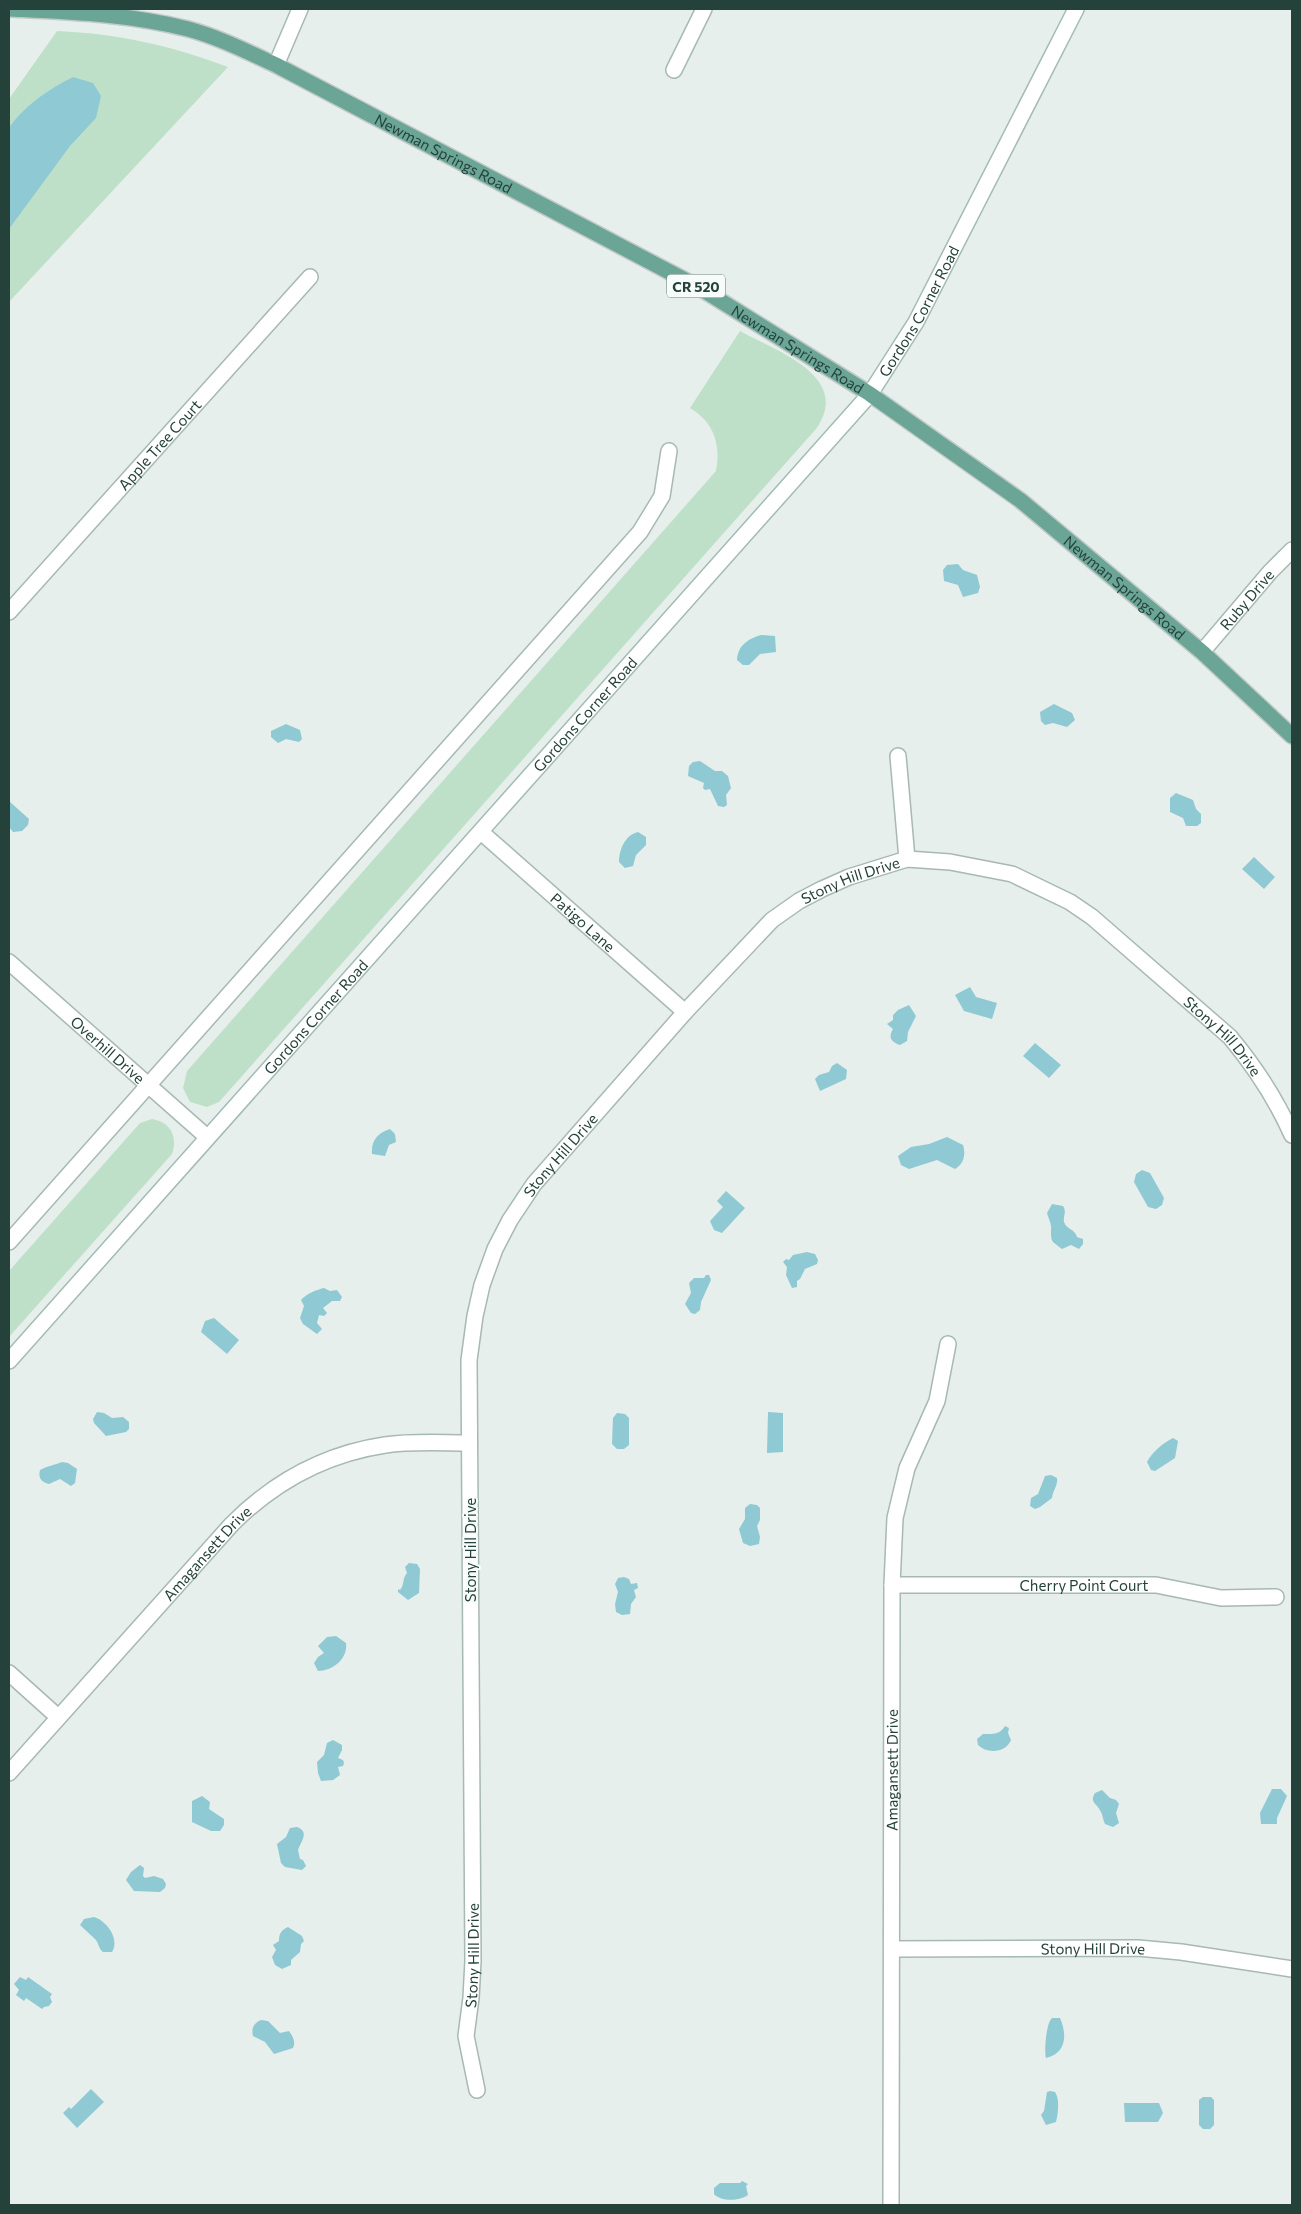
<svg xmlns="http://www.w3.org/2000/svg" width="1301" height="2214" font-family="Commissioner,sans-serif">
  <rect width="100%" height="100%" fill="#e6efeb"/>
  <path fill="#bfe0c8" d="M 57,31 C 120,34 169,45 228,67 L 9,302 L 9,99 Z
    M 740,331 C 776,351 853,376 816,429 L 219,1102 L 207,1107 L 190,1102 L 183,1088 L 187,1071 L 716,471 C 721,445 714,422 690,408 Z
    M 152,1119 C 171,1122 178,1137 172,1154 L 9,1337 L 9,1271 L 140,1123 Z"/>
  <path fill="#8ec9d4" d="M 73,77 L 93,83 L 101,96 L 96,118 L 70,146 L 9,229 L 9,128 C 23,107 50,88 73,77 Z
    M 958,564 L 963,570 L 977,575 L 980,587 L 978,593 L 963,597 L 958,585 L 944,581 L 943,570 L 947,565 Z
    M 761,635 L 775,636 L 776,652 L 760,654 L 749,665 L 743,665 L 737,660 C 738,645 748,639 761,635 Z
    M 1054,704 L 1072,713 L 1075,720 L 1067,727 L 1053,723 L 1045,725 L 1041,721 L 1040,712 Z
    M 286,724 L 300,730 L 302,739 L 299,742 L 286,739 L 278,743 L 271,737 L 271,731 Z
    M 700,761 L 715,771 L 722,771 L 728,776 L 731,788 L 726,795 L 727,805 L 724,807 L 718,806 L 710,789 L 705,790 L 703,788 L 704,783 L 688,776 L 689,766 L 693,762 Z
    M 1176,793 L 1193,800 L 1196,809 L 1201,814 L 1201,823 L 1197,826 L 1186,826 L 1183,818 L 1170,812 L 1170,798 Z
    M 9,801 L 29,819 L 28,825 L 22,831 L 13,832 L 9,827 Z
    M 638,832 L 646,837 L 646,845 L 636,855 L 633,866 L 625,868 L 619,862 C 619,850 625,835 638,832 Z
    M 1254,857 L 1275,877 L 1264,889 L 1242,869 Z
    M 970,987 L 976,997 L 997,1003 L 992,1019 L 964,1011 L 955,995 Z
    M 909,1005 L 916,1016 L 908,1032 L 907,1041 L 900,1045 C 891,1041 888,1038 893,1029 L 887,1024 L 893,1020 L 893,1015 L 898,1010 Z
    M 1035,1043 L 1061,1065 L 1049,1078 L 1023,1056 Z
    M 837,1063 L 847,1070 L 846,1079 L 820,1091 L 815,1079 L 819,1075 L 829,1072 L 832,1066 Z
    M 390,1129 L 395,1134 L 396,1142 L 389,1145 L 385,1156 L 372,1154 C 371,1140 378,1133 390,1129 Z
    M 947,1137 L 963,1145 C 966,1154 964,1164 955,1169 L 937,1160 L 909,1169 L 901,1165 L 898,1156 L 911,1147 L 929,1144 Z
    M 1142,1170 L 1150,1173 L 1164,1198 L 1162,1205 L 1156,1209 L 1148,1207 L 1134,1182 L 1136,1174 Z
    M 726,1191 L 745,1208 L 722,1233 L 714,1230 L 710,1221 L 723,1207 L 717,1201 Z
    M 1052,1204 L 1063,1206 C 1067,1212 1063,1215 1064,1222 C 1066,1229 1075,1229 1077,1237 L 1083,1239 L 1083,1244 L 1079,1249 L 1071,1245 L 1062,1249 C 1051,1240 1051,1243 1051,1229 C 1052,1225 1048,1217 1047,1213 Z
    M 807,1252 L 815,1254 L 818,1260 L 817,1264 L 805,1269 L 800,1279 L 797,1281 L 797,1287 L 792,1288 L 786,1275 L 787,1267 L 783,1262 L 786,1259 L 789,1260 L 793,1255 Z
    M 706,1275 L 709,1275 L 711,1280 L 701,1302 L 700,1310 L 695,1314 L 691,1313 L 685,1304 L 691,1293 L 689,1283 L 694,1278 L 704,1278 Z
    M 324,1288 L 330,1291 L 337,1290 L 342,1297 L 340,1301 L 332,1301 L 323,1308 L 327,1313 L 324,1316 L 319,1315 L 317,1323 L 322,1329 L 317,1334 L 303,1324 L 300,1318 L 304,1306 L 301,1300 C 306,1294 316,1290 324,1288 Z
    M 214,1318 L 239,1340 L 227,1354 L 201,1332 L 205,1321 Z
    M 97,1412 L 104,1413 L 112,1418 L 123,1417 L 129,1422 L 129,1429 L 126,1432 L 106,1436 L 94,1423 L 93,1419 Z
    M 768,1412 L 783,1413 L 783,1452 L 767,1453 Z
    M 617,1413 L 625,1414 L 629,1418 L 629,1445 L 624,1449 L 617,1449 L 612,1444 L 613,1418 Z
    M 1173,1438 L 1178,1441 L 1175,1458 L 1155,1471 L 1151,1470 L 1147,1462 C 1153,1451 1162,1444 1173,1438 Z
    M 62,1462 L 68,1463 L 77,1469 L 75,1483 L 71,1486 L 60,1479 L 49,1484 C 41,1482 38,1478 40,1470 C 47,1466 55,1465 62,1462 Z
    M 1051,1475 L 1057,1478 C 1058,1486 1053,1490 1052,1498 L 1040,1507 L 1035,1509 L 1030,1506 L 1031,1498 L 1038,1494 L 1045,1476 Z
    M 750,1504 L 757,1505 L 760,1508 L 760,1520 L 757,1526 L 760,1537 L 759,1544 L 750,1546 L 743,1543 L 739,1529 L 745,1519 L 745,1508 Z
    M 409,1563 L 417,1564 L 420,1569 L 419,1593 L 408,1600 L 398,1592 L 398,1589 L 400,1590 C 405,1584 402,1578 407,1573 L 405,1567 Z
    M 624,1577 L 629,1579 L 631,1584 L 637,1583 L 638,1588 L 634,1590 L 636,1597 L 631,1604 L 630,1614 L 622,1615 L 616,1612 L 615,1604 L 618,1592 L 615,1584 L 618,1578 Z
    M 336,1636 L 346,1643 C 348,1659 333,1671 318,1671 L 314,1663 L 318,1657 L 324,1653 L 318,1646 L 327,1637 Z
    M 1005,1726 L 1009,1728 L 1008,1733 L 1011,1740 C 1006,1753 987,1754 978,1745 L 977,1739 L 983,1734 C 992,1734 1000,1735 1005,1726 Z
    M 333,1740 L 342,1745 L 342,1750 L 338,1758 L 343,1760 L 344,1763 L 343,1766 L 338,1767 L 340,1775 L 333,1780 L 321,1781 L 318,1773 L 317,1762 L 324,1755 L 327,1743 Z
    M 1272,1789 L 1281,1789 L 1287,1796 L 1277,1818 L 1277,1824 L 1261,1824 L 1260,1813 Z
    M 1102,1790 L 1110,1798 L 1116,1800 L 1119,1804 L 1116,1813 L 1119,1823 L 1113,1827 L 1105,1824 C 1103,1820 1103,1816 1101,1812 C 1097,1803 1089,1803 1095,1793 Z
    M 202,1796 L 210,1802 L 209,1809 L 224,1819 L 224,1825 L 220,1831 L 211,1831 L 192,1822 L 192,1801 Z
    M 297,1827 C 310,1832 301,1841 298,1850 L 300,1859 L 303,1860 L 306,1866 L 302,1870 L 285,1867 L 281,1863 L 277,1844 L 286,1837 L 290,1828 Z
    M 140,1865 L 144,1868 L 143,1876 L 145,1878 L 154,1876 L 163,1879 L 166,1884 L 165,1888 L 160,1892 L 134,1891 L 126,1880 L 131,1872 Z
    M 94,1917 C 107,1921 120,1939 112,1952 L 103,1952 C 98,1948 99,1943 95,1939 C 90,1934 85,1930 80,1925 L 84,1919 Z
    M 288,1927 L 302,1936 L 304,1941 L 301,1944 L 300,1952 L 291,1960 L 291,1965 L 282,1969 L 275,1965 L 272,1957 L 276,1950 L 273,1945 L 279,1941 C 279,1934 281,1930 288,1927 Z
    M 20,1977 L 26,1980 L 28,1977 L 52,1994 L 50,1997 L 52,2002 L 49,2006 L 44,2007 L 42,2009 L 26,1998 L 24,2001 L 16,1995 L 19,1990 L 14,1984 Z
    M 1052,2018 L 1060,2018 C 1067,2034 1067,2053 1046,2058 C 1044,2052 1046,2023 1052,2018 Z
    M 261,2020 L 268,2021 L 280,2033 L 289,2031 C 293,2037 296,2042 293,2048 L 274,2054 L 265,2042 L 253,2036 C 251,2028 254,2023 261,2020 Z
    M 91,2089 L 104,2102 L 77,2128 L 63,2113 L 69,2107 L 71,2109 Z
    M 1050,2091 L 1055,2092 C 1060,2099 1058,2114 1056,2122 L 1046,2125 L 1041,2115 L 1044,2111 L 1047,2092 Z
    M 1203,2097 L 1211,2097 L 1214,2100 L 1214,2125 L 1210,2129 L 1203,2129 L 1199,2125 L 1199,2100 Z
    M 1124,2103 L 1159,2103 L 1163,2113 L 1158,2122 L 1125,2122 Z
    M 742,2181 L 748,2184 L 746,2186 L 748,2195 C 740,2201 721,2202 714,2194 L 714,2188 L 720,2183 L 740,2183 Z"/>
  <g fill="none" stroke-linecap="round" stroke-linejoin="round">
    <g stroke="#a8b8b2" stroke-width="18">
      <g id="street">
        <path d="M 276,65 L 300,9"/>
        <path d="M 674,70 L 704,9"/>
        <path id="s1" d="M 9,612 L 310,277"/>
        <path id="s2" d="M 1202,652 L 1270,572 L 1292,550"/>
        <path d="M 898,756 L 907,859"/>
        <path id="s3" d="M 481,832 L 685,1012"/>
        <path id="s4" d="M 9,962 L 207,1137"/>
        <path d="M 9,1242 L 640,532 L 662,496 L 669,451"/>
        <path id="s5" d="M 892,1585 L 1156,1585 L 1221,1598 L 1276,1597"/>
        <path d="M 9,1673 L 58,1717"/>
        <path id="s6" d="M 9,1773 L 232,1524 C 274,1482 325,1454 385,1445 C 412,1441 441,1443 469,1443"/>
        <path id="s7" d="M 892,1949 L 1138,1948 L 1181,1952 L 1292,1969"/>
        <path id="s8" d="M 477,2090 L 466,2036 L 471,1998 L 473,1961 L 469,1360 L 475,1316 L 482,1285 L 495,1249 L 510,1220 L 534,1184 L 685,1012 L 772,920 L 799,901 L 822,889 L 849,877 L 907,859 L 950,862 L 1012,874 L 1070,902 L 1092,917 L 1230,1037 C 1255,1067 1276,1099 1292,1135"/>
        <path id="s9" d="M 891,2205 L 892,1585 L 895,1518 L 907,1468 L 937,1401 L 948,1344"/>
      </g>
    </g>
    <g stroke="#a4bbb3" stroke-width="18">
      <g id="secondary">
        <path id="s10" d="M 9,1361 L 870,394 L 916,322 L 1076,9"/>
      </g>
    </g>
    <g stroke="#c2cac8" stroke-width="18">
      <g id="primary">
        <path id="s11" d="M 10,9 C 70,12 129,14 188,29 C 218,37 248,52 276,65 L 700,288 L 870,394 L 1020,500 L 1202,652 L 1292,736"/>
      </g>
    </g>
    <use href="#street" stroke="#fff" stroke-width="15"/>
    <use href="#secondary" stroke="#fff" stroke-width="15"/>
    <use href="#primary" stroke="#6aa596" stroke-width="15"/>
  </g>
  <g text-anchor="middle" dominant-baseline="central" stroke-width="4" stroke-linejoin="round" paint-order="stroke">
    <rect fill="#f7fbf9" stroke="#637a73" stroke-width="1" x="667" y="274.5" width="58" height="23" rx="4"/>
    <g font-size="14" font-weight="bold" fill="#24423a">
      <text x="696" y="286">CR 520</text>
    </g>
    <g font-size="15" fill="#24423a" stroke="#f7fbf9">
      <text stroke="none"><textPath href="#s11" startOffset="464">Newman Springs Road</textPath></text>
      <text stroke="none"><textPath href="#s10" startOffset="1391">Gordons Corner Road</textPath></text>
      <text stroke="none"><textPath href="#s11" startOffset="869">Newman Springs Road</textPath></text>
      <text stroke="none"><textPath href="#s1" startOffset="225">Apple Tree Court</textPath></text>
      <text stroke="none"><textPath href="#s11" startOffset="1274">Newman Springs Road</textPath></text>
      <text stroke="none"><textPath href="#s2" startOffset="69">Ruby Drive</textPath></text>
      <text stroke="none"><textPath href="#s10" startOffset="866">Gordons Corner Road</textPath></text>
      <text stroke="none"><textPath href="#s8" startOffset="1366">Stony Hill Drive</textPath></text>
      <text stroke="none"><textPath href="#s3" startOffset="136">Patigo Lane</textPath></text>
      <text stroke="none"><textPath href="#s10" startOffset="461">Gordons Corner Road</textPath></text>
      <text stroke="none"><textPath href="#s8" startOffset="1801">Stony Hill Drive</textPath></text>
      <text stroke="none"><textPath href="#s4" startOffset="132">Overhill Drive</textPath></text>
      <text stroke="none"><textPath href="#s8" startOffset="961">Stony Hill Drive</textPath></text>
      <text transform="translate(470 1550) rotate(-90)">Stony Hill Drive</text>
      <text stroke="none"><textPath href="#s6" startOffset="296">Amagansett Drive</textPath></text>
      <text stroke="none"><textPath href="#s5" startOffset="192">Cherry Point Court</textPath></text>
      <text stroke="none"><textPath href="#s9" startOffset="435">Amagansett Drive</textPath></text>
      <text stroke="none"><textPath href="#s7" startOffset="201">Stony Hill Drive</textPath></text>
      <text stroke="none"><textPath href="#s8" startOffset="136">Stony Hill Drive</textPath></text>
    </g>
  </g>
  <rect width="1301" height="2214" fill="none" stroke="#24423a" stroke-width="20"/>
</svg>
